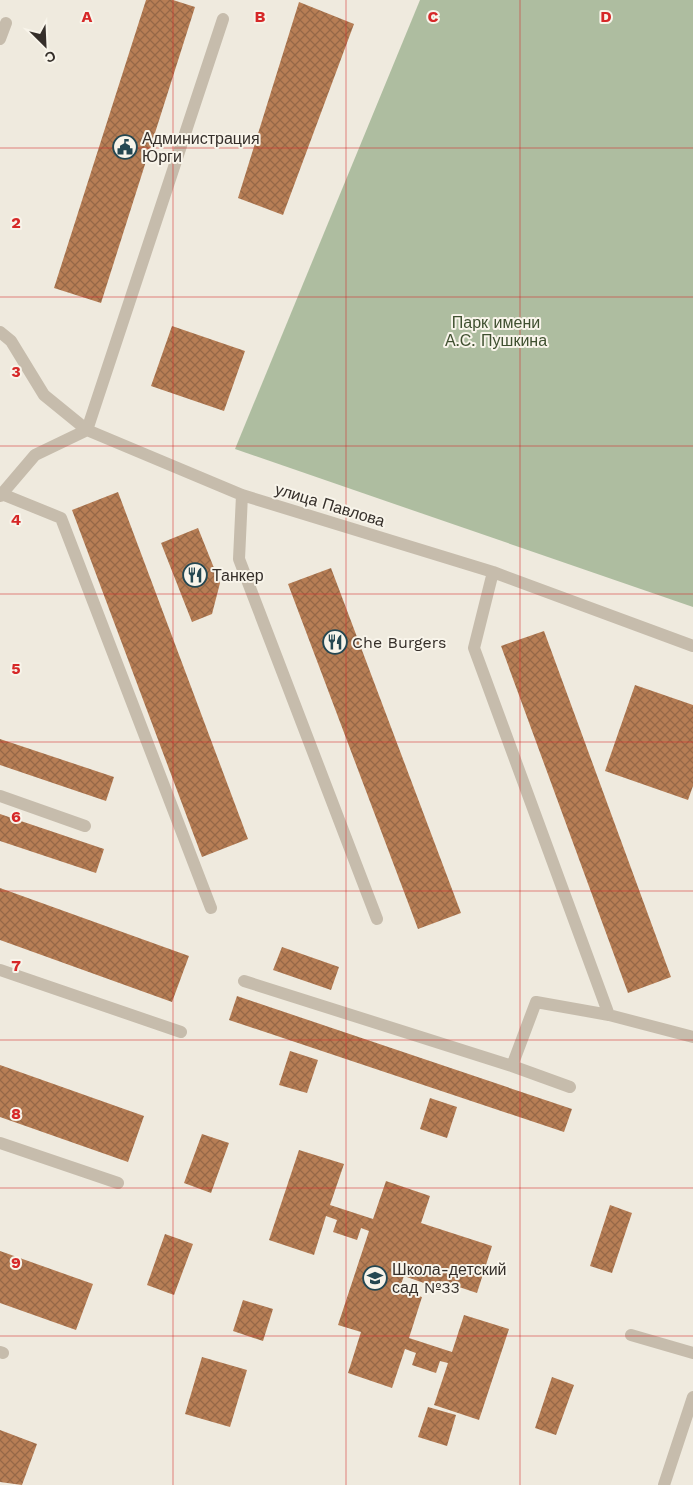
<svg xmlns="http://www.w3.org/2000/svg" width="693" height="1485" font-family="'Work Sans',sans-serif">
  <defs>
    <pattern id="building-cross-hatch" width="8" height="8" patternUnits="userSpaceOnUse" patternTransform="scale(1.25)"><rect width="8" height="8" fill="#b77e55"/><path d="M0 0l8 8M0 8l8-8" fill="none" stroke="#966847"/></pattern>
  </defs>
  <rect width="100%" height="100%" fill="#efeade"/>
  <path fill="#aebda0" d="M 420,0 L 693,0 L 693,607 L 235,449 Z"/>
  <path fill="url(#building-cross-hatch)" d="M 146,0 L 173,0 L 195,7 L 101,303 L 54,288 Z
    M 299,2 L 354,24 L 283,215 L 238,198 Z
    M 172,326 L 245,351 L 224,411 L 151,386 Z
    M 118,492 L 248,839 L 202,857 L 72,510 Z
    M 198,528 L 220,583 L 212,614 L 192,622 L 161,543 Z
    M 331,568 L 461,913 L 418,929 L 288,584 Z
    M 544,631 L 671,977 L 628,993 L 501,646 Z
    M 635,685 L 693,705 L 693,786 L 688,800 L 605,771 Z
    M 0,739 L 114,777 L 106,801 L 0,765 Z
    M 0,814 L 104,849 L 96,873 L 0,841 Z
    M 0,888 L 189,956 L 172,1002 L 0,940 Z
    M 282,947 L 339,967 L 331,990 L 273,970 Z
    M 237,996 L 572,1109 L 564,1132 L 229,1020 Z
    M 290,1051 L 318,1060 L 307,1093 L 279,1085 Z
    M 0,1065 L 144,1116 L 128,1162 L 0,1117 Z
    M 430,1098 L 457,1107 L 447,1138 L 420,1129 Z
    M 202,1134 L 229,1143 L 211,1193 L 184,1183 Z
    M 299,1150 L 344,1164 L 330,1205 L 373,1219 L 386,1181 L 430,1196 L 421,1223 L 492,1246 L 477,1293 L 441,1281 L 438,1288 L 404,1276 L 399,1290 L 422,1297 L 409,1338 L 452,1352 L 464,1315 L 509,1329 L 479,1420 L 434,1405 L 448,1363 L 440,1361 L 436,1373 L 412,1365 L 416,1353 L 405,1349 L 392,1388 L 348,1373 L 361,1332 L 338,1325 L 369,1231 L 361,1228 L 357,1240 L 333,1232 L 337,1220 L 326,1216 L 314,1255 L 269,1240 Z
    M 610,1205 L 632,1213 L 612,1273 L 590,1266 Z
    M 165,1234 L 193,1244 L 174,1295 L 147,1285 Z
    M 0,1251 L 93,1284 L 76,1330 L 0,1303 Z
    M 243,1300 L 273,1309 L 263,1341 L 233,1331 Z
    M 202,1357 L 247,1370 L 230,1427 L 185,1414 Z
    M 552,1377 L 574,1385 L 556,1435 L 535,1428 Z
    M 428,1407 L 456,1415 L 447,1446 L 418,1437 Z
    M 0,1430 L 37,1444 L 22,1485 L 0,1482 Z"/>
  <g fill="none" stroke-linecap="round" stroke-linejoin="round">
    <path stroke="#c6bcac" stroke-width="12" d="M 0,39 L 6,23
      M 0,332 L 11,341 L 44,395 L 87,430 L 242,495 L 493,572 L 693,646
      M 2,494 L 61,518 L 211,908
      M 242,495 L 239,559 L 377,919
      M 0,496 L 35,455 L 87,430 L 223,19
      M 493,572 L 474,648 L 609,1015
      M 0,796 L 85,826
      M 0,970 L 181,1032
      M 244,981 L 512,1066 L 536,1002 L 609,1015 L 693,1037
      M 512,1066 L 570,1087
      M 0,1143 L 118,1183
      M 631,1335 L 693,1353
      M 0,1352 L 3,1353
      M 664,1485 L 693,1397"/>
  </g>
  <path fill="none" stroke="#d62828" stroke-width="1" stroke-opacity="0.55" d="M 173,0 L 173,1485M 346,0 L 346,1485M 520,0 L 520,1485M 0,148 L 693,148M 0,297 L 693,297M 0,446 L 693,446M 0,594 L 693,594M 0,742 L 693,742M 0,891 L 693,891M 0,1040 L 693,1040M 0,1188 L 693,1188M 0,1336 L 693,1336"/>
  <defs>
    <g id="civic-ring" transform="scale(1.25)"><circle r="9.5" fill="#f8f4ea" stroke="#244751" stroke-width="1.5"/><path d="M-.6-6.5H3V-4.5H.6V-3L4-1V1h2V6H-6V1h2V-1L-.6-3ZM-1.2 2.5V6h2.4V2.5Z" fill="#244751"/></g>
    <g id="restaurant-ring" transform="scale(1.25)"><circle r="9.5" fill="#f8f4ea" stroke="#244751" stroke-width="1.5"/><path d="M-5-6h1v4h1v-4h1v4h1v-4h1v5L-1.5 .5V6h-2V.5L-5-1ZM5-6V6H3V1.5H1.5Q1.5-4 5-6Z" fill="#244751"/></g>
    <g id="school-ring" transform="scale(1.25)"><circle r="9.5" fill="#f8f4ea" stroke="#244751" stroke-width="1.5"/><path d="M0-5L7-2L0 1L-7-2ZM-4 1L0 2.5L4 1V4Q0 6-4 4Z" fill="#244751"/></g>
  </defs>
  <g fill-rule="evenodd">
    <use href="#civic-ring" x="125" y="147"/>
    <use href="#restaurant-ring" x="195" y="575"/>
    <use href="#restaurant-ring" x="335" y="642"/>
    <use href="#school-ring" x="375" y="1278"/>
  </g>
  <g text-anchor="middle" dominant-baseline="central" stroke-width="4" stroke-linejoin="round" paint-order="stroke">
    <g font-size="16" fill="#352f2a" stroke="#f8f4ea" text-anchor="start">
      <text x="142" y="138">Администрация<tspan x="142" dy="18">Юрги</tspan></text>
      <text x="212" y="575">Танкер</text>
      <text x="352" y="642">Che Burgers</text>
      <text x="392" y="1269">Школа-детский<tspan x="392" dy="18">сад №33</tspan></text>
    </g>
    <g font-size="16" fill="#3f5030" stroke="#f8f4ea">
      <text x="496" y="322">Парк имени<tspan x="496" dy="18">А.С. Пушкина</tspan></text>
    </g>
    <g font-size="16" fill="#352f2a" stroke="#f8f4ea">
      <text transform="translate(330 505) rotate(17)">улица Павлова</text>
    </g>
  </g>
  <g font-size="16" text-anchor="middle" font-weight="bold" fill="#d62828" stroke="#f8f4ea" stroke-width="4" stroke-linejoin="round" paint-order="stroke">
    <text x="87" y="22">A</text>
    <text x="260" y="22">B</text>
    <text x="433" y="22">C</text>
    <text x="606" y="22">D</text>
    <text x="16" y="228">2</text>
    <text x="16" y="377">3</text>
    <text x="16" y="525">4</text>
    <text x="16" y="674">5</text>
    <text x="16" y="822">6</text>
    <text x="16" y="971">7</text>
    <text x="16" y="1119">8</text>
    <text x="16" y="1268">9</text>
  </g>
  <g transform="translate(45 45) rotate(156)" stroke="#f8f4ea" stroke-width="4" paint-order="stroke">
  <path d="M0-4L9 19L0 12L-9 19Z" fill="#352f2a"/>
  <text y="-8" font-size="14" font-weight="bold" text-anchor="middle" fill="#352f2a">С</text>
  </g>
</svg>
